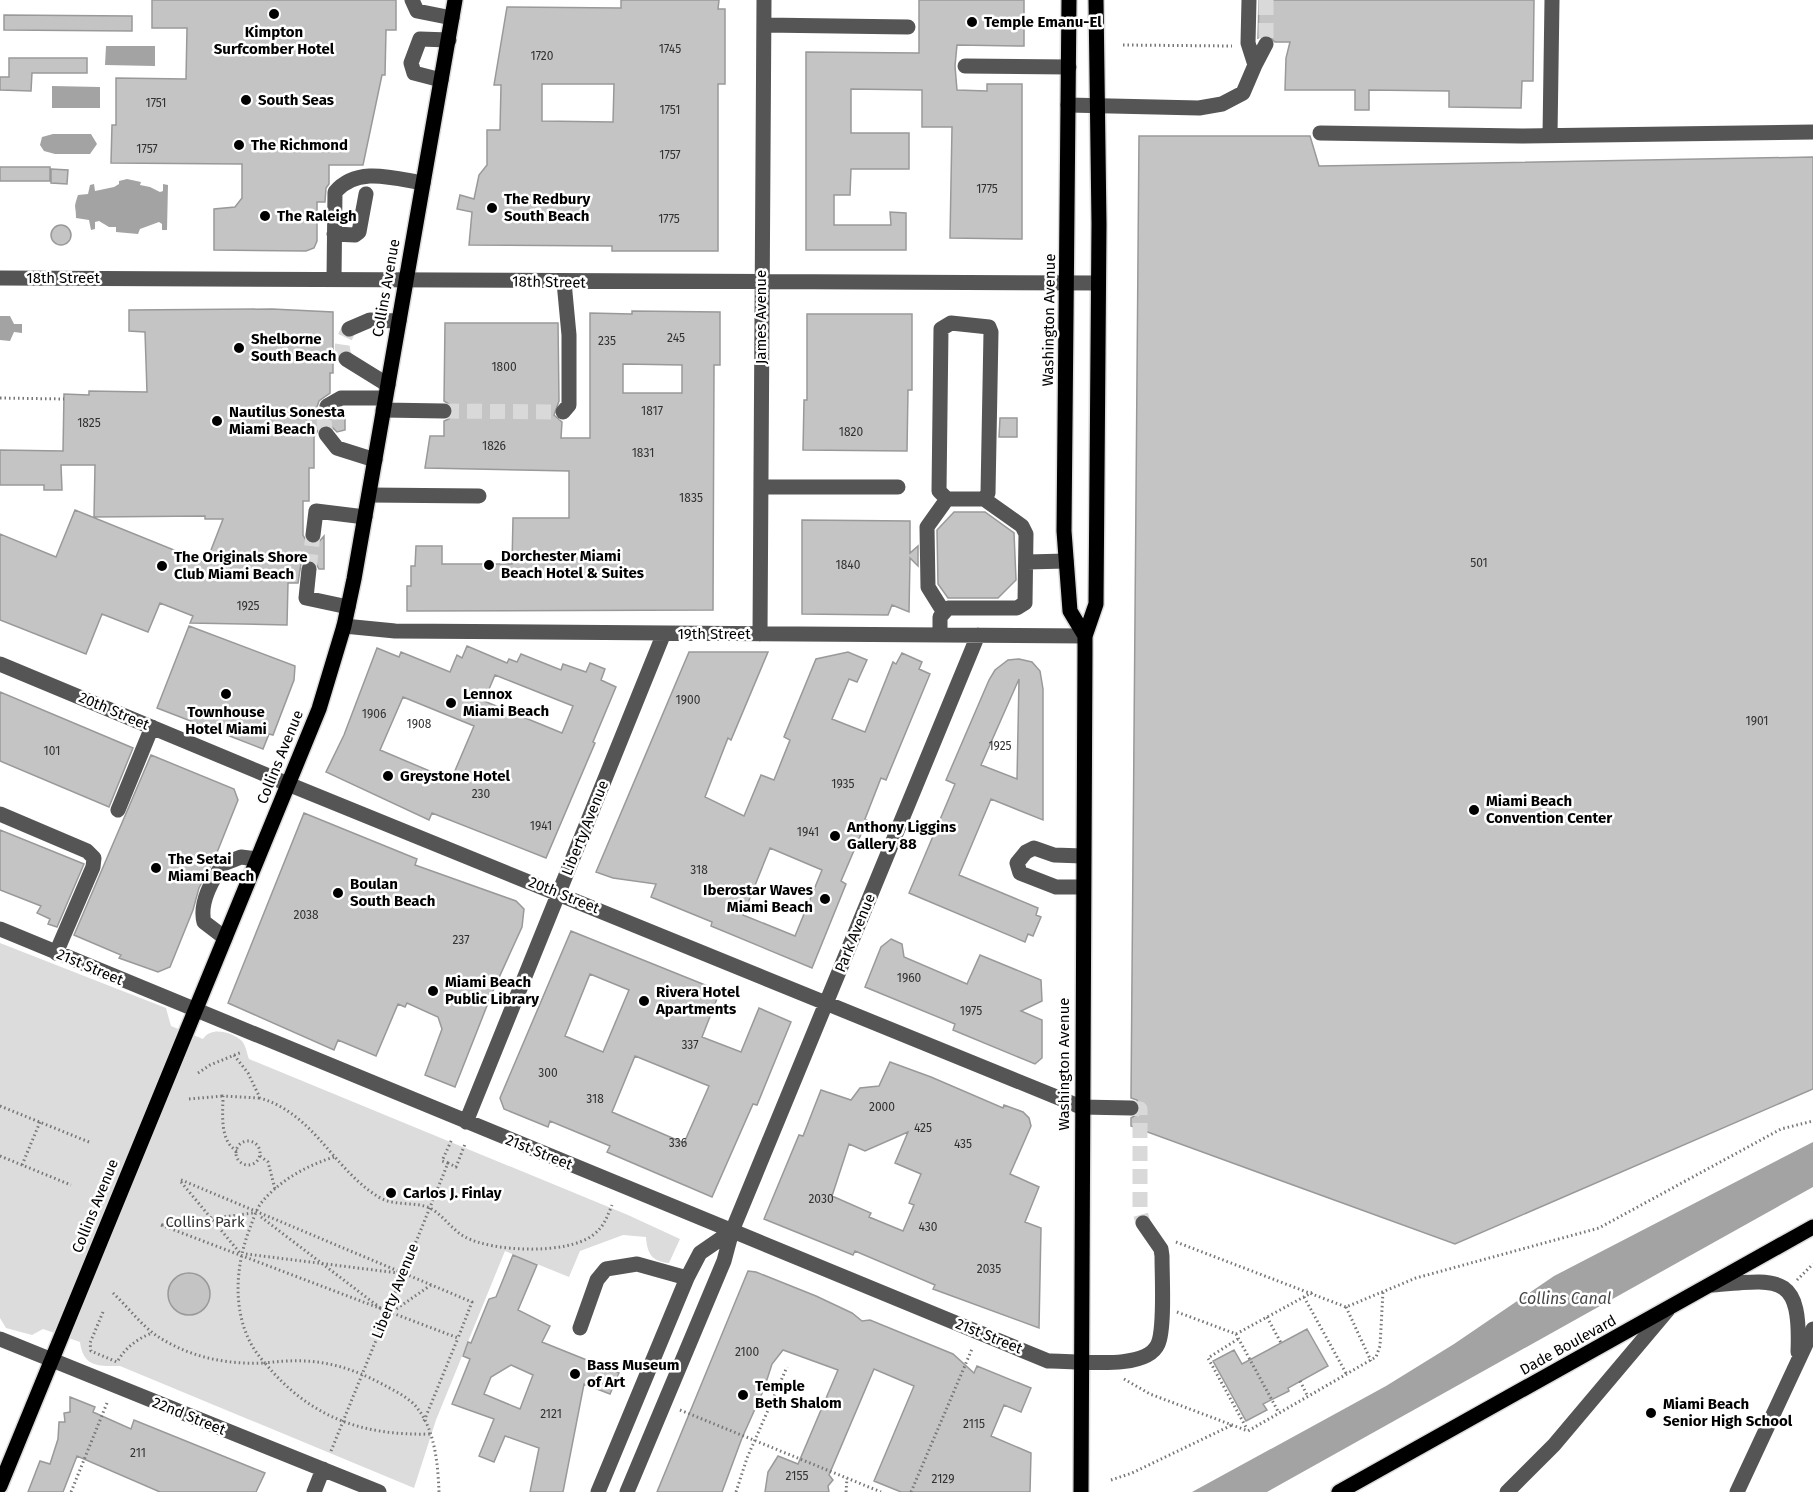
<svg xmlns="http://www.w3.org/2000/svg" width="1813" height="1492" font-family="'Fira Sans',sans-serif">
  <rect width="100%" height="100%" fill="#fff"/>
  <path fill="#dcdcdc" d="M 0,943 L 166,1008 L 171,1026 L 203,1039 C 211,1026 232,1032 242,1041 C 246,1046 247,1054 249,1059 L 628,1215 L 680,1239 L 669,1263 C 652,1262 647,1253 646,1237 L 623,1235 L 580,1251 L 569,1277 L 505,1251 L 436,1420 L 414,1488 L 120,1366 C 100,1366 83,1368 80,1342 L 43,1329 L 32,1335 L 6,1328 L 0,1318 Z"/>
  <path fill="#a3a3a3" d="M 106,46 L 155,46 L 155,66 L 105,65 Z
    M 52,86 L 100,87 L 100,108 L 52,108 Z
    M 53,134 L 91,134 L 97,144 L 90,154 L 55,154 L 44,151 L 40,145 L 42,137 Z
    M 127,179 L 141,182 L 140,185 L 150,187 L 160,192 L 163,191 L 163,184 L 168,185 L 167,230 L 162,230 L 162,224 L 159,222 L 140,229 L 138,234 L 116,232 L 116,227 L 109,227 L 99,221 L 95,222 L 95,229 L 91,230 L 89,220 L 76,218 C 76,204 73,210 78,195 L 88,194 L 90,185 L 94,184 L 95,191 L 114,187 L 119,184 L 119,181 Z
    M 0,316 L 10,316 L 14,324 L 22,324 L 22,333 L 14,332 L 10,341 L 0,340 Z
    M 1813,1142 L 1813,1187 L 1267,1492 L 1192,1492 L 1386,1386 L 1454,1344 L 1554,1276 Z"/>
  <path fill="#c4c4c4" stroke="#999" stroke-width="1.5" fill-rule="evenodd" d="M 152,0 L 396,0 L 396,30 L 386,30 L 385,75 L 382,75 L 363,165 L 329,165 L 329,184 L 326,188 L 325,202 L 317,202 L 317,241 L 314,248 L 306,251 L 214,250 L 214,209 L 235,207 L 242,198 L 242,164 L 111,163 L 112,125 L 116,125 L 116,78 L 186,79 L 187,28 L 152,28 Z
    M 621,0 L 719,0 L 718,9 L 725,9 L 725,84 L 718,84 L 718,251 L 612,251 L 612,246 L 469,245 L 472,212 L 457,209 L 460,195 L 474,199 L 479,175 L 487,165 L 487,130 L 500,130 L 501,85 L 494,85 L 507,7 L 621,8 ZM 542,84 L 614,84 L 613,122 L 542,121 Z
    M 919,0 L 1024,0 L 1024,46 L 957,45 L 955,66 L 957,90 L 987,91 L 987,84 L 1022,84 L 1022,239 L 950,238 L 952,127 L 922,127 L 922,90 L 851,89 L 851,133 L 909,133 L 909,169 L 851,169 L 850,195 L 834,195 L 834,225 L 891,225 L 890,212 L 906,213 L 906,250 L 806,250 L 806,52 L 919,53 Z
    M 1259,0 L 1534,0 L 1533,81 L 1522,81 L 1521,108 L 1449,107 L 1449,91 L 1369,90 L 1369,110 L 1355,110 L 1355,90 L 1285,90 L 1286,58 L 1290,42 L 1275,42 L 1266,34 L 1258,38 Z
    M 4,15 L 132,16 L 132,31 L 4,30 Z
    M 9,58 L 87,58 L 87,73 L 32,73 L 31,91 L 0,90 L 0,77 L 9,77 Z
    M 1139,136 L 1310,136 L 1319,166 L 1813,157 L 1813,1089 L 1455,1244 L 1131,1126 L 1131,1118 L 1139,1113 L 1141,1108 L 1137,1100 L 1131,1098 Z
    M 0,167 L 50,167 L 50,181 L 0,181 Z
    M 51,169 L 68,170 L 67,184 L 51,183 Z
    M51 235a10 10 0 1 1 20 0a10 10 0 1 1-20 0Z
    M 272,309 L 333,312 L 333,373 L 330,373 L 330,393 L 319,401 L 317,407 L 319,411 L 326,416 L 340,410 L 345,411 L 345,430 L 337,432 L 330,425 L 324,424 L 320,427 L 314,437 L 314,468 L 309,468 L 309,501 L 303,501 L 303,535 L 307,542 L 312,545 L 317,544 L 324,536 L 324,569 L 319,569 L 315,562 L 311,559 L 301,564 L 298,583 L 288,583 L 287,625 L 190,623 L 193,616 L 160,603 L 148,632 L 102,614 L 86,654 L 0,620 L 0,534 L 56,557 L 75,510 L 206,563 L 223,519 L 205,519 L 205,516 L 94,517 L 95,465 L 61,465 L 62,490 L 44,490 L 44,485 L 0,485 L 0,450 L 63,451 L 64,394 L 89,395 L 89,391 L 147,392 L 145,332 L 129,331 L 129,310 Z
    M 632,311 L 720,312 L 720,365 L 714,365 L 713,610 L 407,611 L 407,586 L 411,586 L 411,566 L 415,566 L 416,546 L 442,546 L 442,564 L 512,564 L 513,518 L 569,518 L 569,471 L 425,468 L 430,436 L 444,436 L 444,421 L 449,419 L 454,412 L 452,406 L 444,401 L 445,323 L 558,323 L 559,401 L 554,415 L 562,422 L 561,438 L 590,438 L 590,313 L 632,314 ZM 623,364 L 682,365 L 682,393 L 623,393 Z
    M 807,314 L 912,314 L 912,390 L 908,390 L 907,451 L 803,450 L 804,400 L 807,400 Z
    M 1000,418 L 1017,418 L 1017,437 L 999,437 Z
    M 954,512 L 985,512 L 1014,533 L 1016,580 L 998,598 L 948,598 L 938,584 L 937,530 Z
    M 802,520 L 910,521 L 910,553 L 918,546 L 918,566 L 910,558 L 909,612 L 892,605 L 888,615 L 802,614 Z
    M 189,626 L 295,666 L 294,680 L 273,735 L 269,734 L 263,749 L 157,708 Z
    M 467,646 L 507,663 L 509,659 L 517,662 L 521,654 L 561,670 L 563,664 L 586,672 L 590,663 L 605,669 L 601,680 L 616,687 L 593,742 L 595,743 L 546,858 L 432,813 L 429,820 L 326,772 L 344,735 L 377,648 L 399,657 L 401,652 L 450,672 L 457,655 L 462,658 ZM 495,675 L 573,706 L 562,733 L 484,701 ZM 403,697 L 474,726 L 451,780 L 380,750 Z
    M 689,652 L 768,652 L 731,740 L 728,738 L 705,797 L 744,816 L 761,775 L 774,780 L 790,740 L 784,737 L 816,659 L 848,652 L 867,660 L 857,682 L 849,679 L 832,719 L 865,732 L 893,662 L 896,664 L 902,653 L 922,662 L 919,669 L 930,674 L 886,780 L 881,778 L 865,819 L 867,820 L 841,881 L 846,884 L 812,968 L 711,926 L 712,922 L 651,897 L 656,884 L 613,878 L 596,872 ZM 770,848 L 822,870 L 795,936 L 743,915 Z
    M 1019,659 L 1032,662 L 1040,671 L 1043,689 L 1043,820 L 991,799 L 959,875 L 1038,908 L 1036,915 L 1041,917 L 1033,936 L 1028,934 L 1025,942 L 909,893 L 955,784 L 946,780 L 989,680 L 995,670 L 1008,660 ZM 1019,679 L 1017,779 L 981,765 Z
    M 0,692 L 133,748 L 109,807 L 0,761 Z
    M 151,755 L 234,789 L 238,800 L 214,860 L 199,888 L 193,910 L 170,967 L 158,972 L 119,958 L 121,955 L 74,935 Z
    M 304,813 L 417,859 L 415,865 L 516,901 L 524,909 L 522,927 L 492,993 L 455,1087 L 425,1075 L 442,1029 L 438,1017 L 407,1003 L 405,1007 L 398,1004 L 376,1056 L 338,1040 L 334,1050 L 228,1003 Z
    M 0,830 L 84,864 L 57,927 L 48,924 L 50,919 L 37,913 L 41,906 L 0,890 Z
    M 571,931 L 720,991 L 702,1037 L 741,1052 L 759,1008 L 791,1022 L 757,1105 L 753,1104 L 712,1197 L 607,1152 L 610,1146 L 550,1121 L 548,1127 L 504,1109 L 500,1098 ZM 590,974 L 629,990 L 603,1052 L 565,1036 ZM 635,1056 L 709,1086 L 684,1143 L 612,1112 Z
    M 891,939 L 902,944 L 904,957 L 967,984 L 980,955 L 1041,980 L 1042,1001 L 1021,1011 L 1042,1020 L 1042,1058 L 1035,1064 L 953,1030 L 955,1024 L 865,987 L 881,947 Z
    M 890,1062 L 931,1077 L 1003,1108 L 1004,1105 L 1023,1112 L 1029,1118 L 1031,1126 L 1010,1174 L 1039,1187 L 1025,1222 L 1041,1228 L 1039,1328 L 933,1289 L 935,1285 L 855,1251 L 853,1255 L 764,1219 L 799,1135 L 803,1136 L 821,1090 L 851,1100 L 860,1088 L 879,1086 ZM 908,1132 L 895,1163 L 921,1174 L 909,1203 L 914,1205 L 903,1231 L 869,1217 L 871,1213 L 832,1196 L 849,1144 L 865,1151 Z
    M 513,1255 L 537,1265 L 518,1310 L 550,1326 L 542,1342 L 619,1373 L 610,1394 L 584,1384 L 563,1492 L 530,1492 L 539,1448 L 505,1436 L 494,1462 L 479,1456 L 494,1419 L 452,1404 L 470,1359 L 463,1356 L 468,1342 L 471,1343 L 489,1299 L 496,1297 ZM 511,1365 L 533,1375 L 520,1409 L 484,1394 L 491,1377 Z
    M 748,1271 L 756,1272 L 816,1296 L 852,1313 L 862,1321 L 870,1320 L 953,1354 L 974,1373 L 977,1366 L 1031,1388 L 1021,1412 L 1004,1405 L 991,1436 L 1031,1453 L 1030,1492 L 901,1492 L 874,1481 L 914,1386 L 874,1369 L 829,1475 L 833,1480 L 828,1486 L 829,1492 L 765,1492 L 768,1472 L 778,1456 L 798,1464 L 838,1370 L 783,1350 L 772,1364 L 764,1389 L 742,1438 L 722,1492 L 657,1492 Z
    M168 1294a21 21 0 1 1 42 0a21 21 0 1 1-42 0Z
    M 1307,1329 L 1328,1366 L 1288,1388 L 1289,1391 L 1263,1404 L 1267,1410 L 1246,1421 L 1213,1361 L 1234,1350 L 1242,1364 Z
    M 70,1397 L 95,1407 L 93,1412 L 131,1429 L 134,1420 L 265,1473 L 256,1492 L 160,1492 L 77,1456 L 63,1492 L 28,1492 L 40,1461 L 50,1464 L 58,1439 L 59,1422 L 65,1422 L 64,1413 L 70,1412 Z"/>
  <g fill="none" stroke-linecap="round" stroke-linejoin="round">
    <path stroke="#d9d9d9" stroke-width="15" stroke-dasharray="15 8" stroke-linecap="butt" d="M 1266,0 L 1266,44
      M 346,359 C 339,347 343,341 349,329
      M 444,411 L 563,412
      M 326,434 L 324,422 L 327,406
      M 309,569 L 313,535
      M 1131,1108 L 1140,1109 L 1140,1212 L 1143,1223"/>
    <g stroke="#dbdbdb" stroke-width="18">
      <path id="major" d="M 1069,0 L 1064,531 L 1070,611 L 1085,636
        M 0,1486 L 319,709 L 344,626 L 354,579 L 455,0
        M 1081,1492 L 1085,651 L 1085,636 L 1096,604 L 1099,224 L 1096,0
        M 1339,1492 L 1813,1227"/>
    </g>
    <path stroke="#777" stroke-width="3" stroke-dasharray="1.5 3" stroke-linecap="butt" d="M 1123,45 L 1232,46
      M 0,398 L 64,399
      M 234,1055 L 248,1073 L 260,1098 C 314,1114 332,1167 377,1196 C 393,1207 414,1201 430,1208 C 443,1215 452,1230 465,1237 C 493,1252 567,1255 593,1235 C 604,1227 607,1217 612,1205
      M 198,1073 L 210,1065 L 242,1052
      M 189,1099 L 223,1096
      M 0,1106 L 89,1142
      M236 1153a12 12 0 1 1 24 0a12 12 0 1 1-24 0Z
      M 237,1151 C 219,1141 223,1113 223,1096 L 260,1098
      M 0,1156 L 71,1185
      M 260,1156 L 268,1162 L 275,1189
      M 334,1157 C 306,1166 280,1180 261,1203 C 256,1210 253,1220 250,1228 C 233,1271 231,1327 265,1363 C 311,1357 343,1363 384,1385 C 395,1391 410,1398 418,1409 C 435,1431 438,1465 439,1492
      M 448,1163 L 442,1161 L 452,1139
      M 22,1165 L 40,1122
      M 181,1182 L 240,1253
      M 261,1217 L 383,1310
      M 161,1225 L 458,1338 L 472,1302 L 179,1179
      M 162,1225 L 253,1213
      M 1176,1242 L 1346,1307 L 1416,1278 L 1599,1228 L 1781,1129 L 1813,1121
      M 246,1254 L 398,1273
      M 1797,1280 L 1813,1264
      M 113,1293 C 127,1306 141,1325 157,1336 C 189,1357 227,1365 265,1363 C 309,1417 362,1436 430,1434
      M 1304,1297 L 1347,1375
      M 1346,1307 L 1371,1361
      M 103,1312 L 90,1343 L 91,1351 L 117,1362 C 126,1347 137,1339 152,1333
      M 1177,1312 L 1236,1334 L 1313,1292
      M 389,1314 L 431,1285
      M 1267,1317 L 1281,1343
      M 1236,1334 L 1279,1413
      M 1238,1339 L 1208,1358 L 1247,1429
      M 1124,1379 L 1150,1394 L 1248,1431 L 1376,1357 L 1380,1346 L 1383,1291
      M 1300,1381 L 1308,1397
      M 680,1410 L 881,1492
      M 424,1421 L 458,1338
      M 331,1451 L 448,1163 L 456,1167 L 465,1144
      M 1111,1480 L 1132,1473 L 1232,1425
      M 71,1492 L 107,1403
      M 736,1492 L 747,1458 L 787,1367
      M 846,1492 L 847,1478
      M 911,1492 L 972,1349"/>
    <path stroke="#555" stroke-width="15" d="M 412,0 L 417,11 L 452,18
      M 764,25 L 908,27
      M 1255,65 L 1266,44
      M 965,66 L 1069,67
      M 441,80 L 414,73 L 411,63 L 420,39 L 449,40
      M 1068,105 L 1199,108 L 1222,104 L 1243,93 L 1255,65 L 1248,43 L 1249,0
      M 1320,133 L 1521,136 L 1813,132
      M 1550,135 L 1552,0
      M 334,234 L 355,235 L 359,232 L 366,194
      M 0,278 L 1098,283
      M 334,279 L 335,192 C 357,166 393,178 423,183
      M 951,323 L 989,327 L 991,332 L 988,493 L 984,499 L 947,499 L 939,491 L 941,329 Z
      M 349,329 L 370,320 L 399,321
      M 346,359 L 388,385
      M 327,406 L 341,398 L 385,398
      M 383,410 L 444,411
      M 563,412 L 569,405 L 569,335 L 564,282
      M 326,434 L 337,448 L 375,460
      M 761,487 L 898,487
      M 369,495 L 479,496
      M 313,535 L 316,511 L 365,517
      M 1027,562 L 1066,561
      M 309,569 L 306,598 L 348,607
      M 943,611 L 928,587 L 927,527 L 947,499
      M 344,626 L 395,631 L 1085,636
      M 760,634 L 764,0
      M 940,635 L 940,617 L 948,608 L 1017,608 L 1025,603 L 1026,534 L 1022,526 L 984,499
      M 0,664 L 288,784 L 1081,1107 L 1131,1108
      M 118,810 L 152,727
      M 0,814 L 87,851 L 94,858 L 93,867 L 56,953
      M 1083,887 L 1056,887 L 1020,873 L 1017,863 L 1026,852 L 1034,848 L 1054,855 L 1083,856
      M 0,929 L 1048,1361 C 1074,1360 1146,1372 1158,1344 C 1165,1328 1162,1277 1162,1256 L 1161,1249 L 1143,1223
      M 225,938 L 204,922 C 199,903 212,880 223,864 L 241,857 L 257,859
      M 466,1122 L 664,633
      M 1713,1285 C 1781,1279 1801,1274 1798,1352
      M 580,1328 L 597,1280 L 606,1269 L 637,1264 L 687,1278
      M 0,1339 L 379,1492
      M 314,1492 L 323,1469
      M 598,1492 L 687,1278 L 700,1253 L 732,1231
      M 627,1492 L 724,1261 L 732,1231 L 978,635
      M 1507,1492 L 1554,1445 L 1667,1311
      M 1737,1492 L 1813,1329"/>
    <use href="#major" stroke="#000" stroke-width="15"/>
  </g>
  <g fill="#000" stroke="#fff" stroke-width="2">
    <circle cx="274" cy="14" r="6"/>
    <circle cx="972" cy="22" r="6"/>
    <circle cx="246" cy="100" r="6"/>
    <circle cx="239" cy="145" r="6"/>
    <circle cx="492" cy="208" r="6"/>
    <circle cx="265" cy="216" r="6"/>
    <circle cx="239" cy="348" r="6"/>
    <circle cx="217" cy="421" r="6"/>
    <circle cx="489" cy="565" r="6"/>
    <circle cx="162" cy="566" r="6"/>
    <circle cx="226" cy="694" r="6"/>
    <circle cx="451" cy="703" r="6"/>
    <circle cx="388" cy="776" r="6"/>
    <circle cx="1474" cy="810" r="6"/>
    <circle cx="835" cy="836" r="6"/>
    <circle cx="156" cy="868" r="6"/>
    <circle cx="338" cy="893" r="6"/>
    <circle cx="825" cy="899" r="6"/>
    <circle cx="433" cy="991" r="6"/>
    <circle cx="644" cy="1001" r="6"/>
    <circle cx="391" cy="1193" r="6"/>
    <circle cx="575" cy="1374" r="6"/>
    <circle cx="743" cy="1395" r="6"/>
    <circle cx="1651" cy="1413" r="6"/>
  </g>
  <g text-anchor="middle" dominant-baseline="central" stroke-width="5" stroke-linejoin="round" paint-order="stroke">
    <g font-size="12" fill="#313131">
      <text x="670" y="49">1745</text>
      <text x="542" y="56">1720</text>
      <text x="156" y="103">1751</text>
      <text x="670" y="110">1751</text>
      <text x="147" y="149">1757</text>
      <text x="670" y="155">1757</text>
      <text x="987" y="189">1775</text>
      <text x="669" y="219">1775</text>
      <text x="676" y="338">245</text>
      <text x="607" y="341">235</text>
      <text x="504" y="367">1800</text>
      <text x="652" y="411">1817</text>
      <text x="89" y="423">1825</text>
      <text x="851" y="432">1820</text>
      <text x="494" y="446">1826</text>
      <text x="643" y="453">1831</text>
      <text x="691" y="498">1835</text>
      <text x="1479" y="563">501</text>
      <text x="848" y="565">1840</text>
      <text x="248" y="606">1925</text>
      <text x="688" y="700">1900</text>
      <text x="374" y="714">1906</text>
      <text x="1757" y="721">1901</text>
      <text x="419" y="724">1908</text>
      <text x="1000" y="746">1925</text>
      <text x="52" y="751">101</text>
      <text x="843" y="784">1935</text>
      <text x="481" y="794">230</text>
      <text x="541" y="826">1941</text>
      <text x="808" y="832">1941</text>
      <text x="699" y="870">318</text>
      <text x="306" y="915">2038</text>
      <text x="461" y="940">237</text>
      <text x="909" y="978">1960</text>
      <text x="971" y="1011">1975</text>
      <text x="690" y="1045">337</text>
      <text x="548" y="1073">300</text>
      <text x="595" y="1099">318</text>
      <text x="882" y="1107">2000</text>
      <text x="923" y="1128">425</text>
      <text x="678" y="1143">336</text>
      <text x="963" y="1144">435</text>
      <text x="821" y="1199">2030</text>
      <text x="928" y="1227">430</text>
      <text x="989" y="1269">2035</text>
      <text x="747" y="1352">2100</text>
      <text x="551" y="1414">2121</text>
      <text x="974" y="1424">2115</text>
      <text x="138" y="1453">211</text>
      <text x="797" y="1476">2155</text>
      <text x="943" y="1479">2129</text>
    </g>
    <g font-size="15" font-weight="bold" fill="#000" stroke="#fff" text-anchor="start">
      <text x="984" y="22">Temple Emanu-El</text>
      <text x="274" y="32" text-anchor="middle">Kimpton<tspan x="274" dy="17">Surfcomber Hotel</tspan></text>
      <text x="258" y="100">South Seas</text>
      <text x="251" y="145">The Richmond</text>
      <text x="504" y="199">The Redbury<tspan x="504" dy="17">South Beach</tspan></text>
      <text x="277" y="216">The Raleigh</text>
      <text x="251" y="339">Shelborne<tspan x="251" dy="17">South Beach</tspan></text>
      <text x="229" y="412">Nautilus Sonesta<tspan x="229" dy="17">Miami Beach</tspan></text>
      <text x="501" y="556">Dorchester Miami<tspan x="501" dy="17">Beach Hotel &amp; Suites</tspan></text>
      <text x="174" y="557">The Originals Shore<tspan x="174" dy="17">Club Miami Beach</tspan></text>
      <text x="463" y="694">Lennox<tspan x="463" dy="17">Miami Beach</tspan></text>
      <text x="226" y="712" text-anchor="middle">Townhouse<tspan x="226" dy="17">Hotel Miami</tspan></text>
      <text x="400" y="776">Greystone Hotel</text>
      <text x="1486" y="801">Miami Beach<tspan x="1486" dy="17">Convention Center</tspan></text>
      <text x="847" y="827">Anthony Liggins<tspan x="847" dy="17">Gallery 88</tspan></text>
      <text x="168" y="859">The Setai<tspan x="168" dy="17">Miami Beach</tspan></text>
      <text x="350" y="884">Boulan<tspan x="350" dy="17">South Beach</tspan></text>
      <text x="813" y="890" text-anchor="end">Iberostar Waves<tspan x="813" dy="17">Miami Beach</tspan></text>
      <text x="445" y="982">Miami Beach<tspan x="445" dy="17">Public Library</tspan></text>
      <text x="656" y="992">Rivera Hotel<tspan x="656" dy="17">Apartments</tspan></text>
      <text x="403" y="1193">Carlos J. Finlay</text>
      <text x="587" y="1365">Bass Museum<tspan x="587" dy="17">of Art</tspan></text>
      <text x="755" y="1386">Temple<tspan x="755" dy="17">Beth Shalom</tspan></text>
      <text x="1663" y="1404">Miami Beach<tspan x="1663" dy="17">Senior High School</tspan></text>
    </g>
    <g font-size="15" fill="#000" stroke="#fff">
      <text x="63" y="278">18th Street</text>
      <text transform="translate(549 282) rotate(1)">18th Street</text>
      <text transform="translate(386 288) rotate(-80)">Collins Avenue</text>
      <text transform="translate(761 317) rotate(-90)">James Avenue</text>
      <text transform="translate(1049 320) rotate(-89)">Washington Avenue</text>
      <text x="714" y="634">19th Street</text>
      <text transform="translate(114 711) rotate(23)">20th Street</text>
      <text transform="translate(280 757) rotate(-68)">Collins Avenue</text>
      <text transform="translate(585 828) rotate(-68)">Liberty Avenue</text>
      <text transform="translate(564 895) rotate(22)">20th Street</text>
      <text transform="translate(855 933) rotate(-68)">Park Avenue</text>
      <text transform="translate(90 967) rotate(23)">21st Street</text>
      <text transform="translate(1064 1064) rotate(-90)">Washington Avenue</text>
      <text transform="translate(539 1152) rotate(22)">21st Street</text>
      <text transform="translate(95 1206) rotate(-68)">Collins Avenue</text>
      <text transform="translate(395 1291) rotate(-68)">Liberty Avenue</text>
      <text transform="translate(989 1336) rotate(22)">21st Street</text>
      <text transform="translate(1568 1345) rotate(-29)">Dade Boulevard</text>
      <text transform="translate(189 1416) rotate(22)">22nd Street</text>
    </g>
    <g font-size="15" fill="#333" stroke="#fff">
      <text x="205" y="1222">Collins Park</text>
    </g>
    <g font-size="16" font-style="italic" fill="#444" stroke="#fff">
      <text x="1565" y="1298">Collins Canal</text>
    </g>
  </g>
</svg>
